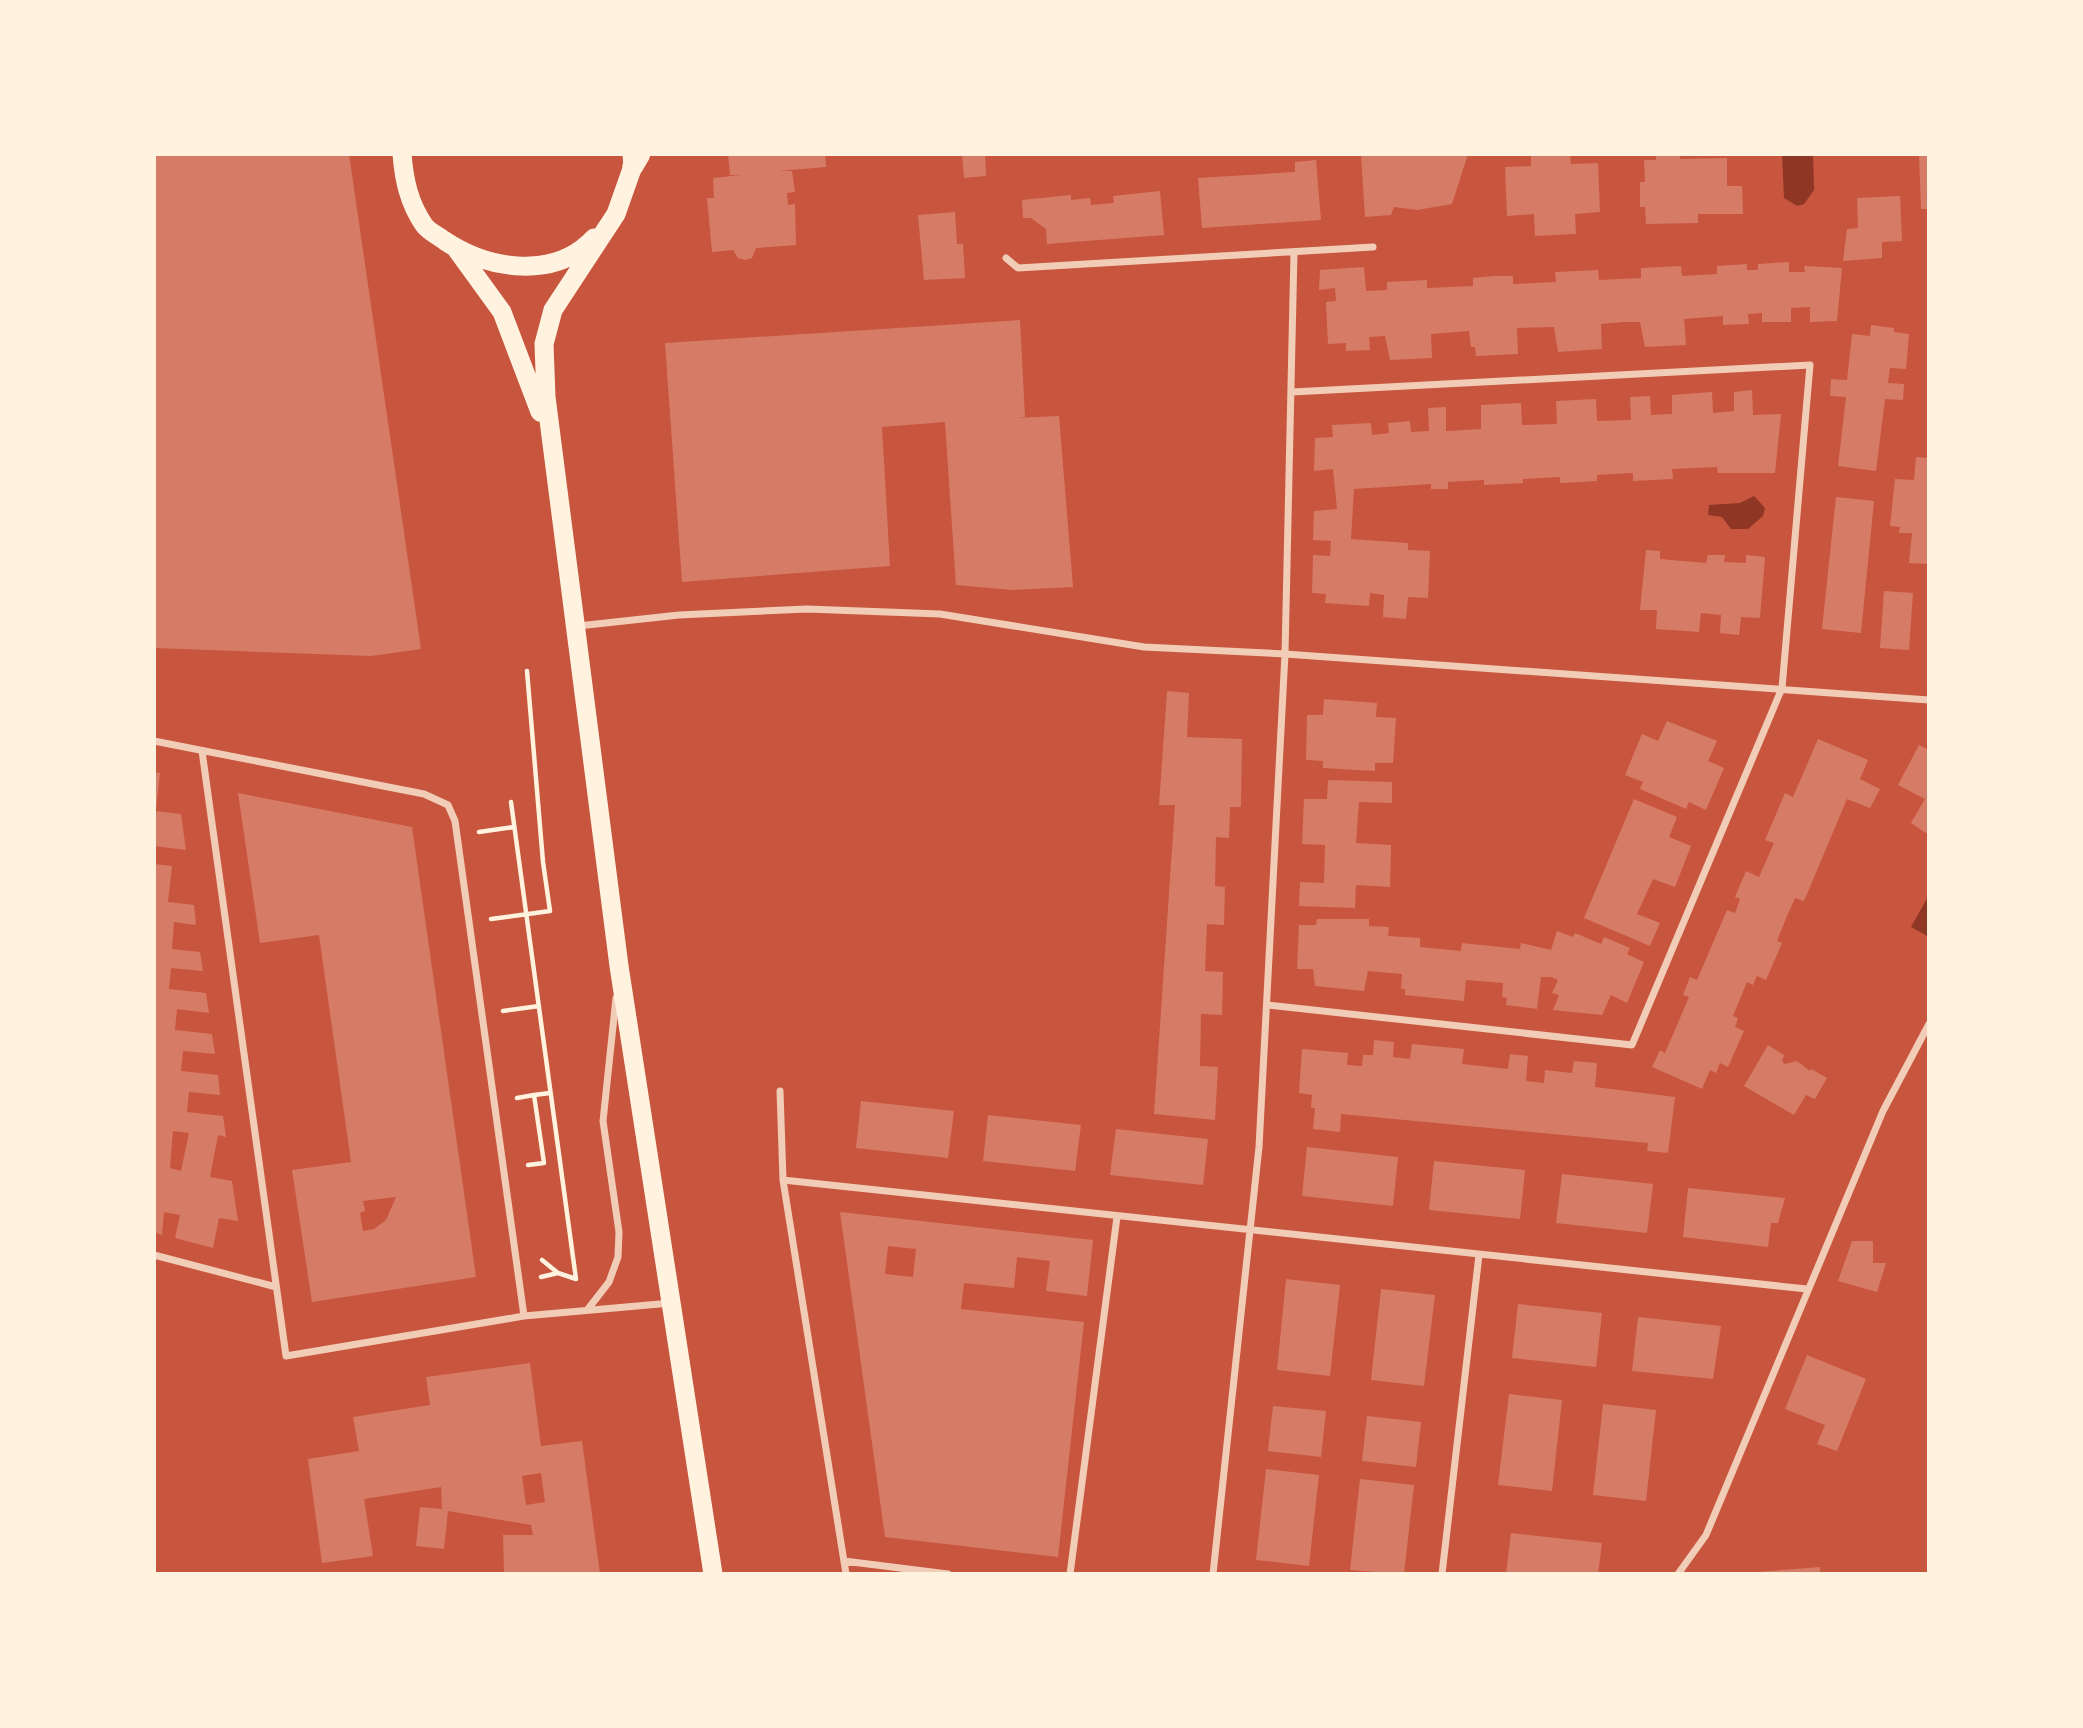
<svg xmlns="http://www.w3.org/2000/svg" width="2083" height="1728" font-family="'Asap Condensed',sans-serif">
  <rect width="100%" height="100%" fill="#c8553d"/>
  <path fill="#8f3625" d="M 1782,154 L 1813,154 L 1814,190 L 1804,204 L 1797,206 L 1784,198 Z
    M 1754,496 L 1765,508 L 1763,516 L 1748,529 L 1731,529 L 1722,517 L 1708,515 L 1709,505 L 1740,503 Z
    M 1929,895 L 1929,937 L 1911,927 Z"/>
  <path fill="#d67c66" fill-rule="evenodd" d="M 154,154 L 349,154 L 421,649 L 371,656 L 154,648 Z
    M 728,154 L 825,154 L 826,167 L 778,171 L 792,171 L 795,192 L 787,193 L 788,205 L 795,204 L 796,245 L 756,248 L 752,258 L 745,260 L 738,258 L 733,250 L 712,252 L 707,198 L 714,198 L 713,178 L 741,175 L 730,175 Z
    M 962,154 L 985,154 L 986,176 L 964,178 Z
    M 1361,154 L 1468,154 L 1452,204 L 1417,210 L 1394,207 L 1391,215 L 1365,217 Z
    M 1531,154 L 1570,154 L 1571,164 L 1598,163 L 1600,212 L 1575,214 L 1576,234 L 1535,236 L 1534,214 L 1507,216 L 1505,167 L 1531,166 Z
    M 1656,154 L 1680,154 L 1680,159 L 1727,158 L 1727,186 L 1742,186 L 1743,214 L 1698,214 L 1698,223 L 1646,224 L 1645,207 L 1640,207 L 1640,182 L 1645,182 L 1644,160 L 1656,160 Z
    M 1919,154 L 1929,154 L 1929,209 L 1921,209 Z
    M 1316,160 L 1321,220 L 1202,228 L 1198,178 L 1295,172 L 1295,162 Z
    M 1160,191 L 1164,235 L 1047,244 L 1046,229 L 1031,218 L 1023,218 L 1022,200 L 1071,195 L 1071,200 L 1090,198 L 1091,205 L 1114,203 L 1113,196 Z
    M 1900,196 L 1902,241 L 1882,242 L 1882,258 L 1843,261 L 1847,229 L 1858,228 L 1857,198 Z
    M 955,212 L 957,244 L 963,244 L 965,278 L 924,280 L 918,215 Z
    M 1789,262 L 1789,272 L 1805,272 L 1804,266 L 1842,268 L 1837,321 L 1810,322 L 1810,307 L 1791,308 L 1791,322 L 1762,322 L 1762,313 L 1748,314 L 1749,324 L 1723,325 L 1723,316 L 1684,319 L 1686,345 L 1645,347 L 1640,322 L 1623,322 L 1601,324 L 1602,349 L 1558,352 L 1554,327 L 1517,328 L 1518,354 L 1476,356 L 1475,347 L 1471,347 L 1469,331 L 1431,334 L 1432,358 L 1390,360 L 1385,336 L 1369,337 L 1370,350 L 1346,351 L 1346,343 L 1328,344 L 1326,302 L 1336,301 L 1335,288 L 1319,290 L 1320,270 L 1364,267 L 1366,291 L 1387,290 L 1387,282 L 1427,280 L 1427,288 L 1473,286 L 1473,278 L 1493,276 L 1513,276 L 1513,284 L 1556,282 L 1555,272 L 1598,270 L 1599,280 L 1641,278 L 1641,268 L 1681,266 L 1682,276 L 1717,274 L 1717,266 L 1747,264 L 1747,270 L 1758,270 L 1758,264 Z
    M 1020,320 L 1025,417 L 1016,418 L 1059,416 L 1073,587 L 1013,590 L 956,585 L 945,422 L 882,427 L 890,566 L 682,582 L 665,343 Z
    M 1871,325 L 1894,328 L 1894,332 L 1909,334 L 1906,369 L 1890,368 L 1888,383 L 1904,384 L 1903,400 L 1885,399 L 1876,471 L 1838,466 L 1846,397 L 1830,396 L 1831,379 L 1847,380 L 1852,334 L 1870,336 Z
    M 1752,390 L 1753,415 L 1781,414 L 1775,473 L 1718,473 L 1717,467 L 1672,469 L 1673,479 L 1633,481 L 1633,473 L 1597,475 L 1597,481 L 1580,482 L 1560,483 L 1560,477 L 1523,479 L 1523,483 L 1505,484 L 1484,485 L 1484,480 L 1448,482 L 1448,489 L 1431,489 L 1431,484 L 1354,489 L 1351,539 L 1408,543 L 1408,550 L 1430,551 L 1428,598 L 1408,597 L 1406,619 L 1383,617 L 1384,595 L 1370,593 L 1369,606 L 1325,603 L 1326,594 L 1312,593 L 1313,555 L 1330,556 L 1331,541 L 1313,540 L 1314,511 L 1337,509 L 1333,469 L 1314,471 L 1315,438 L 1333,437 L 1332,425 L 1371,423 L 1372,435 L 1389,433 L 1388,423 L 1410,421 L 1411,432 L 1429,431 L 1428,408 L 1446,407 L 1446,431 L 1481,429 L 1481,405 L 1521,403 L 1522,425 L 1557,424 L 1556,401 L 1596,399 L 1597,421 L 1631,420 L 1630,397 L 1650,396 L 1651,415 L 1672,414 L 1672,395 L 1712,392 L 1713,413 L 1734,411 L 1734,392 Z
    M 1916,457 L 1929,458 L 1929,564 L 1909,563 L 1912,533 L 1899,533 L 1900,527 L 1890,526 L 1895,479 L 1914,480 Z
    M 1836,497 L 1874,501 L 1861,633 L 1822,629 Z
    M 1646,550 L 1660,551 L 1660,559 L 1706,563 L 1708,555 L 1725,555 L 1724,562 L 1746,563 L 1746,555 L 1765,557 L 1760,618 L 1741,617 L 1739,635 L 1720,633 L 1721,615 L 1701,613 L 1699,632 L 1656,629 L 1657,610 L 1640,610 Z
    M 1884,591 L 1913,593 L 1909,650 L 1880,648 Z
    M 1167,691 L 1189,693 L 1187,737 L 1242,739 L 1241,807 L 1230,807 L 1229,838 L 1216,837 L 1215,886 L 1225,887 L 1224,925 L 1207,924 L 1205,971 L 1223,972 L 1222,1015 L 1201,1014 L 1200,1066 L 1218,1067 L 1215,1120 L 1154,1114 L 1175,805 L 1159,805 Z
    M 1324,699 L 1377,703 L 1376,717 L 1396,718 L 1393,763 L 1375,763 L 1375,771 L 1323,768 L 1323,761 L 1306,760 L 1307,715 L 1323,715 Z
    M 1667,721 L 1717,741 L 1708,761 L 1724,768 L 1706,810 L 1689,802 L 1686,809 L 1640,789 L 1643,782 L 1625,775 L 1642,734 L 1658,741 Z
    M 1818,739 L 1868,760 L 1860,779 L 1880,789 L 1870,808 L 1847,799 L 1804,901 L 1795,898 L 1787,916 L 1777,941 L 1782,943 L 1766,980 L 1757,976 L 1753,985 L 1747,982 L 1733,1016 L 1738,1018 L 1735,1027 L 1744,1031 L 1728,1067 L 1720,1063 L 1716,1073 L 1710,1070 L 1702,1089 L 1652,1067 L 1660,1050 L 1665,1053 L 1689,997 L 1683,995 L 1690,977 L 1697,980 L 1727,910 L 1735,913 L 1740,899 L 1735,897 L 1746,871 L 1759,877 L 1774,843 L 1765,840 L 1785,793 L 1793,797 Z
    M 1919,745 L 1929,750 L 1929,835 L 1911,823 L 1925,799 L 1898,785 Z
    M 154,772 L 160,773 L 156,810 L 154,810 Z
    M 1328,780 L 1392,782 L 1392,803 L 1359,802 L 1356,843 L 1391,845 L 1390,887 L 1356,885 L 1355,908 L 1299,906 L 1300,882 L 1324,883 L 1325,845 L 1302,844 L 1304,799 L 1327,799 Z
    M 238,793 L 412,827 L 476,1277 L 312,1302 L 292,1170 L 351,1162 L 319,935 L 260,943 ZM 396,1197 L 386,1220 L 374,1229 L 363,1231 L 360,1213 L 365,1211 L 363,1201 Z
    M 1634,799 L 1677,817 L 1669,837 L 1691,846 L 1675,887 L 1653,879 L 1637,914 L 1660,923 L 1650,946 L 1584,918 Z
    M 154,811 L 181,814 L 186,850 L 154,846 Z
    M 154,864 L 172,866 L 168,902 L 194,905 L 196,925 L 174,922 L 172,949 L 200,952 L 203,971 L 171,968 L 169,989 L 206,993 L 209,1013 L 177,1009 L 175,1030 L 212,1034 L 215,1054 L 183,1051 L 181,1071 L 218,1075 L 220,1095 L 189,1092 L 187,1112 L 223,1116 L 226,1137 L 218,1135 L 210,1177 L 232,1181 L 238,1221 L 219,1218 L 213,1248 L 175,1238 L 180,1215 L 164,1212 L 162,1235 L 154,1232 ZM 173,1131 L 189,1133 L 181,1171 L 170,1168 Z
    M 1317,919 L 1369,919 L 1369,926 L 1389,927 L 1388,936 L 1420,938 L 1420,947 L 1461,951 L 1462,943 L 1520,949 L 1521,943 L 1551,950 L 1557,931 L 1573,937 L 1575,933 L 1601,944 L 1604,937 L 1630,948 L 1627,954 L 1644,962 L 1627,1003 L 1611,995 L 1602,1015 L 1553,1010 L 1559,995 L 1552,993 L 1558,980 L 1551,977 L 1541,977 L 1537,1009 L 1506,1005 L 1507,998 L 1502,997 L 1503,983 L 1466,980 L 1464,1001 L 1405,995 L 1405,989 L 1401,989 L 1402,974 L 1368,971 L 1364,991 L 1315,986 L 1313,969 L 1297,969 L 1299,925 L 1316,925 Z
    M 1374,1040 L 1394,1042 L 1393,1057 L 1410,1059 L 1412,1044 L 1464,1049 L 1462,1064 L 1508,1069 L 1510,1054 L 1528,1056 L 1526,1081 L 1544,1083 L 1545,1070 L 1572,1073 L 1574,1061 L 1597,1063 L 1595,1087 L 1675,1097 L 1668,1153 L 1647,1151 L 1648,1143 L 1341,1114 L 1340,1132 L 1313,1129 L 1315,1108 L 1311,1108 L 1312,1095 L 1299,1093 L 1302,1049 L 1348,1053 L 1347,1065 L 1362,1066 L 1363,1055 L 1373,1055 Z
    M 1768,1045 L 1784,1055 L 1782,1061 L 1785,1064 L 1797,1061 L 1810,1071 L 1811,1069 L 1827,1078 L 1815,1099 L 1806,1095 L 1794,1115 L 1744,1086 Z
    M 861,1101 L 954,1111 L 948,1158 L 856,1148 Z
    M 988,1115 L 1081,1125 L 1075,1171 L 983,1161 Z
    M 1116,1129 L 1208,1139 L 1203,1185 L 1110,1175 Z
    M 1307,1147 L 1398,1157 L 1393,1206 L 1302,1196 Z
    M 1434,1161 L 1525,1170 L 1520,1219 L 1429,1210 Z
    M 1562,1174 L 1653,1184 L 1647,1233 L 1556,1223 Z
    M 1688,1188 L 1785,1198 L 1778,1223 L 1771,1223 L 1768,1247 L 1683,1237 Z
    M 840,1212 L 1093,1240 L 1087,1296 L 1046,1291 L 1050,1261 L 1017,1257 L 1014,1288 L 964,1283 L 961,1309 L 1084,1322 L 1058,1557 L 885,1537 ZM 888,1246 L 916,1249 L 913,1277 L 885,1274 Z
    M 1852,1241 L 1873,1241 L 1873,1263 L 1886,1263 L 1877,1292 L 1838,1281 Z
    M 1286,1279 L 1340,1285 L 1330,1376 L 1277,1370 Z
    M 1381,1289 L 1435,1295 L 1424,1386 L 1371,1380 Z
    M 1518,1304 L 1602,1313 L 1596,1367 L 1512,1358 Z
    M 1638,1317 L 1721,1326 L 1713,1379 L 1632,1371 Z
    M 1807,1355 L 1866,1379 L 1837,1451 L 1817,1444 L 1825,1425 L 1785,1409 Z
    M 530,1363 L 541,1446 L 582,1441 L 600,1574 L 504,1574 L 503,1535 L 533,1535 L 531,1525 L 448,1511 L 444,1549 L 416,1546 L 420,1507 L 442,1509 L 441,1487 L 364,1499 L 373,1556 L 322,1563 L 308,1459 L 359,1451 L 353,1417 L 430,1405 L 426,1377 ZM 541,1473 L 545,1502 L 526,1505 L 522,1476 Z
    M 1509,1394 L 1562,1400 L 1552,1491 L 1498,1485 Z
    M 1603,1404 L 1656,1410 L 1646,1501 L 1593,1495 Z
    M 1273,1406 L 1326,1411 L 1321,1457 L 1268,1451 Z
    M 1367,1416 L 1421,1422 L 1416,1467 L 1362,1461 Z
    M 1266,1469 L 1319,1475 L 1309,1566 L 1256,1560 Z
    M 1360,1479 L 1414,1485 L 1404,1574 L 1350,1570 Z
    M 1511,1533 L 1602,1543 L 1598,1574 L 1506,1574 Z
    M 1820,1567 L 1820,1574 L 1757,1574 L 1757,1572 Z"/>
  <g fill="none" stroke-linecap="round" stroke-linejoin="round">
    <path stroke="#fff3e0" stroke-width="4.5" d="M 511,802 L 576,1279 L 558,1273 L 542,1260
      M 479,832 L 514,827
      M 491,919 L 550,911 L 543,862 L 527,671
      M 503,1011 L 539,1006
      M 534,1095 L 550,1093
      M 517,1098 L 534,1095 L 544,1163 L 528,1165
      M 541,1277 L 558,1273"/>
    <path stroke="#f1ccb7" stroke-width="7" d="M 1006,258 L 1018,268 L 1373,247
      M 578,626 L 679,615 L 807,609 L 940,614 L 1144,647 L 1285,654 L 1929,700
      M 154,741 L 424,794 L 448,805 L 455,821 L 524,1316
      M 202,751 L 286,1356 L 524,1316 L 671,1303
      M 1268,1005 L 1632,1045 L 1782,688 L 1810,365 L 1292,392
      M 780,1091 L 783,1180 L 846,1574
      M 783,1180 L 1807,1289
      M 154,1255 L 276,1287
      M 588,1309 L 609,1282 L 618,1257 L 619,1232 L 603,1121 L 616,998
      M 844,1561 L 948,1574
      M 1070,1574 L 1117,1217
      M 1213,1574 L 1259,1147 L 1285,654 L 1294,252
      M 1442,1574 L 1479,1255
      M 1678,1574 L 1706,1535 L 1883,1111 L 1929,1024"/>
    <path stroke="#fff3e0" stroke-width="19" d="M 402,154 C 404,180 409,203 424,225 C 429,232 439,236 445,241 C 489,270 555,280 594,238
      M 632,154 L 633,166 L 616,214 L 553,310 L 544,344 L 546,397 L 619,966 L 713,1574
      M 457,250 L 502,312 L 540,412"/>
    <path stroke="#fff3e0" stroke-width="21" d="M 633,166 L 640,154"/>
  </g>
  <rect width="2083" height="1728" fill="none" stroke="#fff3e0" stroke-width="312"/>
</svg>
